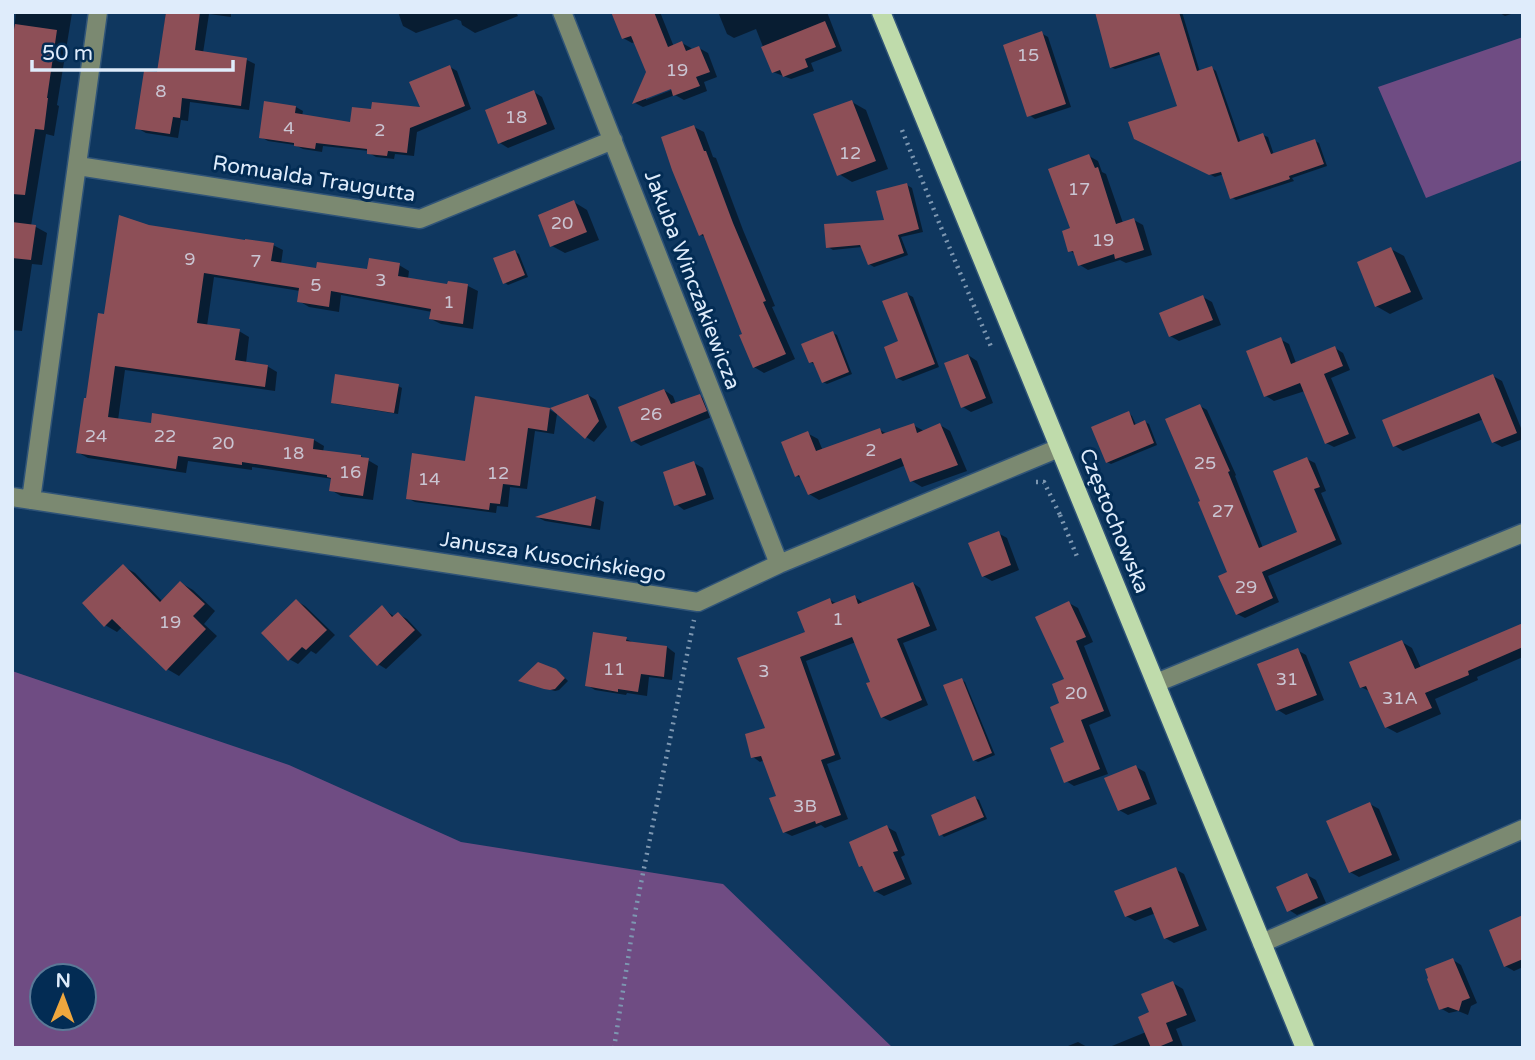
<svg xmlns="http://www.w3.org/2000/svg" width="1535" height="1060" font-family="'Varela Round',sans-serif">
  <rect width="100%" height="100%" fill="#0f375f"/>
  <path fill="#6f4c83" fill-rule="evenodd" d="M 1523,37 L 1523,160 L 1426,198 L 1378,87 Z
    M 12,671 L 289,765 L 461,842 L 723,884 L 893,1048 L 12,1048 ZM 42,976 L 84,976 L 84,1018 L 42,1018 Z"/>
  <path fill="#0007" fill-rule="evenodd" d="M 16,12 L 81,12 L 81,14 L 72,13 L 57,105 L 59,106 L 54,136 L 46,134 L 31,226 L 36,227 L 47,233 L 42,265 L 32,264 L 22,331 L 12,330 L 12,51 Z
    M 166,12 L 231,12 L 231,17 L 209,14 L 203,53 L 247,60 L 255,64 L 249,110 L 190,102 L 188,121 L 181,120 L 178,138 L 146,133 L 137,128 L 158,74 Z
    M 398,12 L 516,12 L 518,16 L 475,33 L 462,25 L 461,21 L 456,19 L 416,33 L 403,26 Z
    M 613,12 L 660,12 L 674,47 L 682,43 L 691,48 L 692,50 L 699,48 L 708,53 L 717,77 L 704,82 L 707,91 L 684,100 L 675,95 L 643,107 L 635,103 L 648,72 L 635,42 L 632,43 L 623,38 ZM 678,84 L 679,87 L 646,100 L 646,97 Z
    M 718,12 L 827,12 L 842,51 L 811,63 L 814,71 L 791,79 L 773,72 L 756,29 L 734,38 L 727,34 Z
    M 1096,12 L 1182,12 L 1200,72 L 1212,68 L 1216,71 L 1241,143 L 1263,135 L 1268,137 L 1274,155 L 1315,141 L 1319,143 L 1327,166 L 1292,178 L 1294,181 L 1236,200 L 1231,197 L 1224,174 L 1215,177 L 1140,140 L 1179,107 L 1162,54 L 1115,69 L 1111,67 Z
    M 1498,12 L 1517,12 L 1505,16 Z
    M 1041,33 L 1048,37 L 1071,107 L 1035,119 L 1029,115 Z
    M 450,67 L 457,71 L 471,109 L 417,132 L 414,156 L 395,154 L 394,159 L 376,157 L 369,153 L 369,151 L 323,146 L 322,152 L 303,149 L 295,145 L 268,141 L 261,137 L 296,107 L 303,111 L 302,116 L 352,124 L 422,109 Z
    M 534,92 L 542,97 L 555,129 L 508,148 L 500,143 Z
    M 852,102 L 866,110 L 888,169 L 852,182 L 839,174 Z
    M 694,127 L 704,132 L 713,157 L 716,158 L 743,230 L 775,306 L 772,307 L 795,359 L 764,373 L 754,367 L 744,335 L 707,238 L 701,235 Z
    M 1089,156 L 1098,161 L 1102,172 L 1106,174 L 1123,223 L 1134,220 L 1143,225 L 1152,255 L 1126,263 L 1120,260 L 1088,270 L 1080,265 L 1077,255 L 1070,251 L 1072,229 Z
    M 907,185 L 912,188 L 923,232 L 901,237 L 908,255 L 874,267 L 869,264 L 862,247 L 833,250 L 828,247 L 886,221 Z
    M 574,202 L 587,210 L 599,240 L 565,253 L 552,246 Z
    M 148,226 L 273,245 L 283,250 L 281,264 L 317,270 L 368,271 L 399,265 L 409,271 L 408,279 L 449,286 L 449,283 L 468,286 L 478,291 L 473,329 L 441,324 L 431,319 L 432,312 L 341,295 L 339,312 L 309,307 L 299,301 L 300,291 L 214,277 L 207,326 L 239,331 L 249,337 L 246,363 L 267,366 L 277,372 L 275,391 L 125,370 L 118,420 L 314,440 L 324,446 L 323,452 L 361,456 L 378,466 L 373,500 L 341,496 L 331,490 L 333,479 L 252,467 L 252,470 L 188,461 L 186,473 L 88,458 L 77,452 L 105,316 Z
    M 1391,249 L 1404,256 L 1423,299 L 1390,314 L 1376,306 Z
    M 515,252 L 519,254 L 528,277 L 508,285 L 504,282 Z
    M 907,294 L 913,297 L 939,367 L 903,381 L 897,378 Z
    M 1203,297 L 1212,302 L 1221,325 L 1179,341 L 1170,336 Z
    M 833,333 L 837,335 L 852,374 L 827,384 L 823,382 L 814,364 L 810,362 Z
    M 1280,339 L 1289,344 L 1296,363 L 1335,348 L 1343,353 L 1350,370 L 1331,378 L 1356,438 L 1334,447 L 1326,443 L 1305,391 L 1274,401 L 1266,396 Z
    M 968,355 L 977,361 L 993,403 L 971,412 L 963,407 Z
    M 1493,376 L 1502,381 L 1523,433 L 1523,439 L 1502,447 L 1493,442 L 1484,419 L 1403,451 L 1395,446 Z
    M 398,386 L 402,388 L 398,414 L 336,404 L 333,402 Z
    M 664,390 L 673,396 L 676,404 L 700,396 L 708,401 L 714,416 L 641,446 L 633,441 Z
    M 588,395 L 596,400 L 607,427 L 594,442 L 586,437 Z
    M 476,398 L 550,410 L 557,414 L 554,434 L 535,431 L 527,489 L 510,487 L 508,507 L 497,506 L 496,513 L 415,502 L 407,498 L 466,463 Z
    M 1200,406 L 1207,410 L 1236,475 L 1235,476 L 1263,548 L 1299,533 L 1307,459 L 1315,463 L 1326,491 L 1321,493 L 1342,544 L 1268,576 L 1279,602 L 1245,618 L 1237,614 Z
    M 1129,413 L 1132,416 L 1136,425 L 1145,422 L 1149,424 L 1157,445 L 1111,464 L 1107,462 Z
    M 913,425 L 924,431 L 940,425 L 950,431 L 967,471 L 922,487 L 912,481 L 906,465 L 819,500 L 809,494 L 803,479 L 797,476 L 807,433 L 818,439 L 823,451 L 880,430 L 887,434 Z
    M 694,463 L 703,468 L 714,499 L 684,510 L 676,504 Z
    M 595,498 L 604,502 L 600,530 L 545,521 L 539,518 Z
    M 998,533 L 1007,538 L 1019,570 L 992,581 L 983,576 Z
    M 123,566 L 135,573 L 163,602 L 181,583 L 193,590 L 215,611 L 204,624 L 217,636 L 179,676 L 167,669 L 122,627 L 117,632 L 105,625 Z
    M 913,583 L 920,588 L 937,630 L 903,643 L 928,705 L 890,721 L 882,717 L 872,682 L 856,642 L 806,661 L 841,759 L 827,764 L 848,819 L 825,828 L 821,825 L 792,836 L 784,832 L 779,797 L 764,760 L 760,762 L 753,757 L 768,730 L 807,633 L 830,600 L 837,604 L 855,597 L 862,602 L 863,604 Z
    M 297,601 L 305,606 L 335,635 L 316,654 L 311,651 L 298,664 L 289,659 Z
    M 1069,603 L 1078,608 L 1093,642 L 1084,646 L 1111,716 L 1089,725 L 1108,774 L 1074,786 L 1066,781 L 1067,743 L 1061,704 L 1066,680 Z
    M 382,608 L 395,617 L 398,614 L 407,619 L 422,635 L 386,669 L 378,664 Z
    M 1523,625 L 1523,657 L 1477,677 L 1478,680 L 1435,699 L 1441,714 L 1397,733 L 1386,727 L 1371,692 L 1361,687 L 1402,642 L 1412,648 L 1421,668 Z
    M 626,639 L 636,644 L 667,647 L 675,653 L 672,680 L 649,677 L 647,696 L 627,693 L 626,695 L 595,690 L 587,685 Z
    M 1297,650 L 1306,655 L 1324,700 L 1286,715 L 1278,710 Z
    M 560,673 L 568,681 L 559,690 L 555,691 L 523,682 Z
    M 962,680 L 965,682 L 995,755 L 978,762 L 974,760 Z
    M 1136,767 L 1145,772 L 1157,804 L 1128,815 L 1119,810 Z
    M 975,798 L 979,800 L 987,819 L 944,837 L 941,834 Z
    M 1370,804 L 1379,809 L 1400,860 L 1359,877 L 1350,872 Z
    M 887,827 L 896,832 L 905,855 L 901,857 L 912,884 L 884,896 L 875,891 L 865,868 L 860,866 Z
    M 1175,869 L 1184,874 L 1207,930 L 1174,943 L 1165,938 L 1156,913 L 1135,921 L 1126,916 Z
    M 1307,875 L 1316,880 L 1326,903 L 1297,915 L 1289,910 Z
    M 1523,917 L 1523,967 L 1514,971 L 1505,966 Z
    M 1453,960 L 1461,965 L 1477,1003 L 1471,1006 L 1468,1015 L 1458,1011 L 1449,1013 L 1440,1008 Z
    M 1173,983 L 1183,989 L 1196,1021 L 1176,1029 L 1183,1047 L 1107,1048 L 1146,1032 L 1151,1013 Z
    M 1078,1042 L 1089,1048 L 1063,1048 Z"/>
  <path fill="#8d4f57" d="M 166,12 L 200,12 L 195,50 L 247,58 L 241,106 L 182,98 L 180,118 L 173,117 L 170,134 L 135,129 L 144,71 L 157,72 Z
    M 611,12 L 654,12 L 668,47 L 682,41 L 686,51 L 699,46 L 710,72 L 696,77 L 700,86 L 673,96 L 671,89 L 632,104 L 646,72 L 631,36 L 622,39 Z
    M 1095,12 L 1179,12 L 1197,71 L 1212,66 L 1238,142 L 1263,133 L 1271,154 L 1315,139 L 1324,164 L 1289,176 L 1290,179 L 1230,199 L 1221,172 L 1209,175 L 1134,139 L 1128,122 L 1177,106 L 1159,52 L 1110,68 Z
    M 825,21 L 836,47 L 805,59 L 808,67 L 783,77 L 780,70 L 772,73 L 761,47 Z
    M 15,24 L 57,30 L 47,98 L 48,98 L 44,130 L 35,129 L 25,195 L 12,194 L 12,40 Z
    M 1042,31 L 1066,104 L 1027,117 L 1003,45 Z
    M 450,65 L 465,106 L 410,128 L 407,153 L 388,151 L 387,156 L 367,154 L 367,149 L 316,143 L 315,149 L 294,146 L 294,143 L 259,138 L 264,101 L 296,106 L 295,113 L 350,122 L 352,107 L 371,109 L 372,102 L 420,107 L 409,82 Z
    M 534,90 L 547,124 L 498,144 L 485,110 Z
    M 852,100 L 876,161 L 837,176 L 813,114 Z
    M 694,125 L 704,151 L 706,151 L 733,223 L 766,301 L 763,302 L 786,354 L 753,368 L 739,335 L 742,334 L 703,234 L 699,236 L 672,170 L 661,137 Z
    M 1089,154 L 1095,168 L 1098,167 L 1116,224 L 1134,218 L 1144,250 L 1115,259 L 1114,254 L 1078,266 L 1073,251 L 1068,252 L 1062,231 L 1070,228 L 1048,169 Z
    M 907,183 L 919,229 L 898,235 L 904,253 L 868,265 L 860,245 L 826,248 L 824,224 L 884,220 L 876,191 Z
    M 574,200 L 587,232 L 550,247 L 538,215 Z
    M 119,215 L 149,225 L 245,240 L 245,239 L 274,243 L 271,261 L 316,268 L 317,262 L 367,269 L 369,258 L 400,263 L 398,276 L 447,284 L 448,281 L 468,284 L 463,324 L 429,319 L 431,309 L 331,291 L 329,307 L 297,302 L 299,288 L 204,273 L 197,323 L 240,329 L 235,360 L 268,365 L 265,387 L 115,366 L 108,417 L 151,423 L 152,413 L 314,439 L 313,449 L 361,455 L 361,457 L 369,458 L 363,496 L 329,491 L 331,478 L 327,477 L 327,475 L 242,462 L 242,465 L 178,456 L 176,469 L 76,453 L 84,398 L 86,398 L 98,313 L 104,314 Z
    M 12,222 L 36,225 L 31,260 L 12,258 Z
    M 1391,247 L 1411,292 L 1375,307 L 1357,262 Z
    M 515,250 L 525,275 L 503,284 L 493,258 Z
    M 907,292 L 935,364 L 896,379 L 884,347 L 898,341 L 882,301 Z
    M 1203,295 L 1213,320 L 1169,337 L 1159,313 Z
    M 833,331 L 849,372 L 822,383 L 813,362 L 809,363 L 801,344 Z
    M 1281,337 L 1291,364 L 1335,346 L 1343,366 L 1324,374 L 1349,434 L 1325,444 L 1300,383 L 1264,397 L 1246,351 Z
    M 968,354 L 986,398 L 961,408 L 944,363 Z
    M 335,374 L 399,384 L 394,413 L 331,403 Z
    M 1493,374 L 1517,433 L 1492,443 L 1479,413 L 1393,447 L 1382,420 Z
    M 664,389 L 671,404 L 700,394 L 707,411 L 631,442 L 618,407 Z
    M 588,394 L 599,421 L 585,439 L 550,408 Z
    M 475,396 L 550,408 L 547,431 L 528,428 L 520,486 L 503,484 L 500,504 L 490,503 L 489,510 L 406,499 L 412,453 L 465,461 Z
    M 1200,404 L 1230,471 L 1228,472 L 1259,548 L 1297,532 L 1273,471 L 1307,457 L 1320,487 L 1314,489 L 1336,540 L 1262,572 L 1273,598 L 1236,615 L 1218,576 L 1227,572 L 1198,502 L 1200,501 L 1165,419 Z
    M 1129,411 L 1134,425 L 1145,420 L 1154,443 L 1106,463 L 1091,427 Z
    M 914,423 L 917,433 L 940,423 L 958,465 L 910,482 L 901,458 L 808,495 L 799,475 L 795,477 L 781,442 L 808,431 L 816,451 L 880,428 L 882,434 Z
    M 694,461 L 706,495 L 674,506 L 663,472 Z
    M 596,496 L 591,526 L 535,517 Z
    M 999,531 L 1011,565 L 982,577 L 968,543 Z
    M 123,564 L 160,602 L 180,581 L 205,604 L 193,616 L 206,629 L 166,671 L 112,619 L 104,627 L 82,603 Z
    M 913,582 L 930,626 L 897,639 L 922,700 L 881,718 L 866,683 L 870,682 L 852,637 L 800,657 L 835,755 L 821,760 L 841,815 L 816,824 L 815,821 L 783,833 L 769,798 L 776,796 L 761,756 L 751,758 L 745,734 L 765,728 L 737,658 L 805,632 L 797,612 L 830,598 L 832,604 L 855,595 L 858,604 Z
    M 296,599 L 327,630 L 306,650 L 302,647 L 288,661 L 261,633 Z
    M 1069,601 L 1086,637 L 1076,641 L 1104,711 L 1081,720 L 1100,769 L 1064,783 L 1050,748 L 1064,742 L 1050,707 L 1059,703 L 1052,684 L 1064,679 L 1035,617 Z
    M 382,605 L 392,617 L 398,612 L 415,630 L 377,666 L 349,636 Z
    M 1523,623 L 1523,647 L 1468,671 L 1469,675 L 1425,693 L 1432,708 L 1385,728 L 1366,686 L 1360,688 L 1349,662 L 1402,640 L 1415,669 Z
    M 593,632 L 627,637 L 626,641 L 667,646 L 664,677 L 641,674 L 638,692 L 618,689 L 618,692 L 585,686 Z
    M 1298,648 L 1317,695 L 1276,711 L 1257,664 Z
    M 538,662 L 556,669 L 565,678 L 555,689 L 550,690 L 544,689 L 518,681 Z
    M 962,678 L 992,753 L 973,761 L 943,685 Z
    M 1136,765 L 1150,799 L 1118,811 L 1104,778 Z
    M 975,796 L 984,817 L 939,836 L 931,815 Z
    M 1370,802 L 1392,855 L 1349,873 L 1326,821 Z
    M 887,825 L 898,851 L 893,852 L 905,879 L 874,892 L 862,866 L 859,867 L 849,842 Z
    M 1176,867 L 1199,926 L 1164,939 L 1151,907 L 1125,917 L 1114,891 Z
    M 1307,873 L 1318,898 L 1287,912 L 1276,887 Z
    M 1523,915 L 1523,959 L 1504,967 L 1489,930 Z
    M 1453,958 L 1470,998 L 1462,1001 L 1459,1011 L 1448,1007 L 1439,1010 L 1427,979 L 1428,978 L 1425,969 Z
    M 1173,981 L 1187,1015 L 1166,1023 L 1173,1041 L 1156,1048 L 1151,1048 L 1138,1017 L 1149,1012 L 1141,994 Z"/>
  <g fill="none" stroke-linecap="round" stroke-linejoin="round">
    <g stroke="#305478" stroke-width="21">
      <path id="minor" d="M 562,12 L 779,564
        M 78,166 L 420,219 L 613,140
        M 12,497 L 698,602 L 779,564 L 1059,448
        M 31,500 L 98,12
        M 1156,683 L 1523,533
        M 1262,943 L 1523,829"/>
    </g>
    <g stroke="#305478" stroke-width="21">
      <path id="major" d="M 881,12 L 1305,1048"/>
    </g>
    <path stroke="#7d97b1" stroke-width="4.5" stroke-dasharray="2 5" stroke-linecap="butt" d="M 902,130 L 940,225 L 992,349
      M 1036,482 L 1044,482 L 1060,515 L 1063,514
      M 1060,515 L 1078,559
      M 614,1048 L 636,908 L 694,620"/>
    <use href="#minor" stroke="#7b8971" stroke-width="18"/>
    <use href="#major" stroke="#bfdbab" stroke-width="18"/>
  </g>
  <g text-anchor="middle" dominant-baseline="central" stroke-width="6" stroke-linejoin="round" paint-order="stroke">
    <g font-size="18" fill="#cac5d2">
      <text x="1028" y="55">15</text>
      <text x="677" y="70">19</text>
      <text x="161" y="91">8</text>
      <text x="516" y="117">18</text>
      <text x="289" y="128">4</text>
      <text x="380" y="130">2</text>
      <text x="850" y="153">12</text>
      <text x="1079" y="189">17</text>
      <text x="562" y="223">20</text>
      <text x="1103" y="240">19</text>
      <text x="190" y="259">9</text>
      <text x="256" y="261">7</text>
      <text x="381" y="280">3</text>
      <text x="316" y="285">5</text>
      <text x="449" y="302">1</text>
      <text x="651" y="414">26</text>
      <text x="96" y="436">24</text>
      <text x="165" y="436">22</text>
      <text x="223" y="443">20</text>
      <text x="871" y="450">2</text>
      <text x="293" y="453">18</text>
      <text x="1205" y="463">25</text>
      <text x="350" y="472">16</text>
      <text x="498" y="473">12</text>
      <text x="429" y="479">14</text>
      <text x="1223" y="511">27</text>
      <text x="1246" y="587">29</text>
      <text x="838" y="619">1</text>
      <text x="170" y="622">19</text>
      <text x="614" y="669">11</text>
      <text x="764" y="671">3</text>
      <text x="1287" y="679">31</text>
      <text x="1076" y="693">20</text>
      <text x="1400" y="698">31A</text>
      <text x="805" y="806">3B</text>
    </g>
    <g font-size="21" fill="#dfecfb" stroke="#032c54">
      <text transform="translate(314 179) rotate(9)">Romualda Traugutta</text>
      <text transform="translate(692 280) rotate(69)">Jakuba Winczakiewicza</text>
      <text transform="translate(1114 521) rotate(68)">Częstochowska</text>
      <text transform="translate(553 557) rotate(9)">Janusza Kusocińskiego</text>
    </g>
  </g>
  <rect width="1535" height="1060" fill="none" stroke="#dfecfb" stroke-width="28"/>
  <g transform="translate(63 997) rotate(1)"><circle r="33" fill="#032c54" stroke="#5b7997" stroke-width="2"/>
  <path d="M0-5L12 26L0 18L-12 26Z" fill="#efa73e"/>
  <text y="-10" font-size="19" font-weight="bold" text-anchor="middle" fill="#dfecfb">N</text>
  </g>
  <path d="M32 60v10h201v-10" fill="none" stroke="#dfecfb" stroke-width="3.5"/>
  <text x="42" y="60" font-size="21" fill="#dfecfb" stroke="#032c54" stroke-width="5" paint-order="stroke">50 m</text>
</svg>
